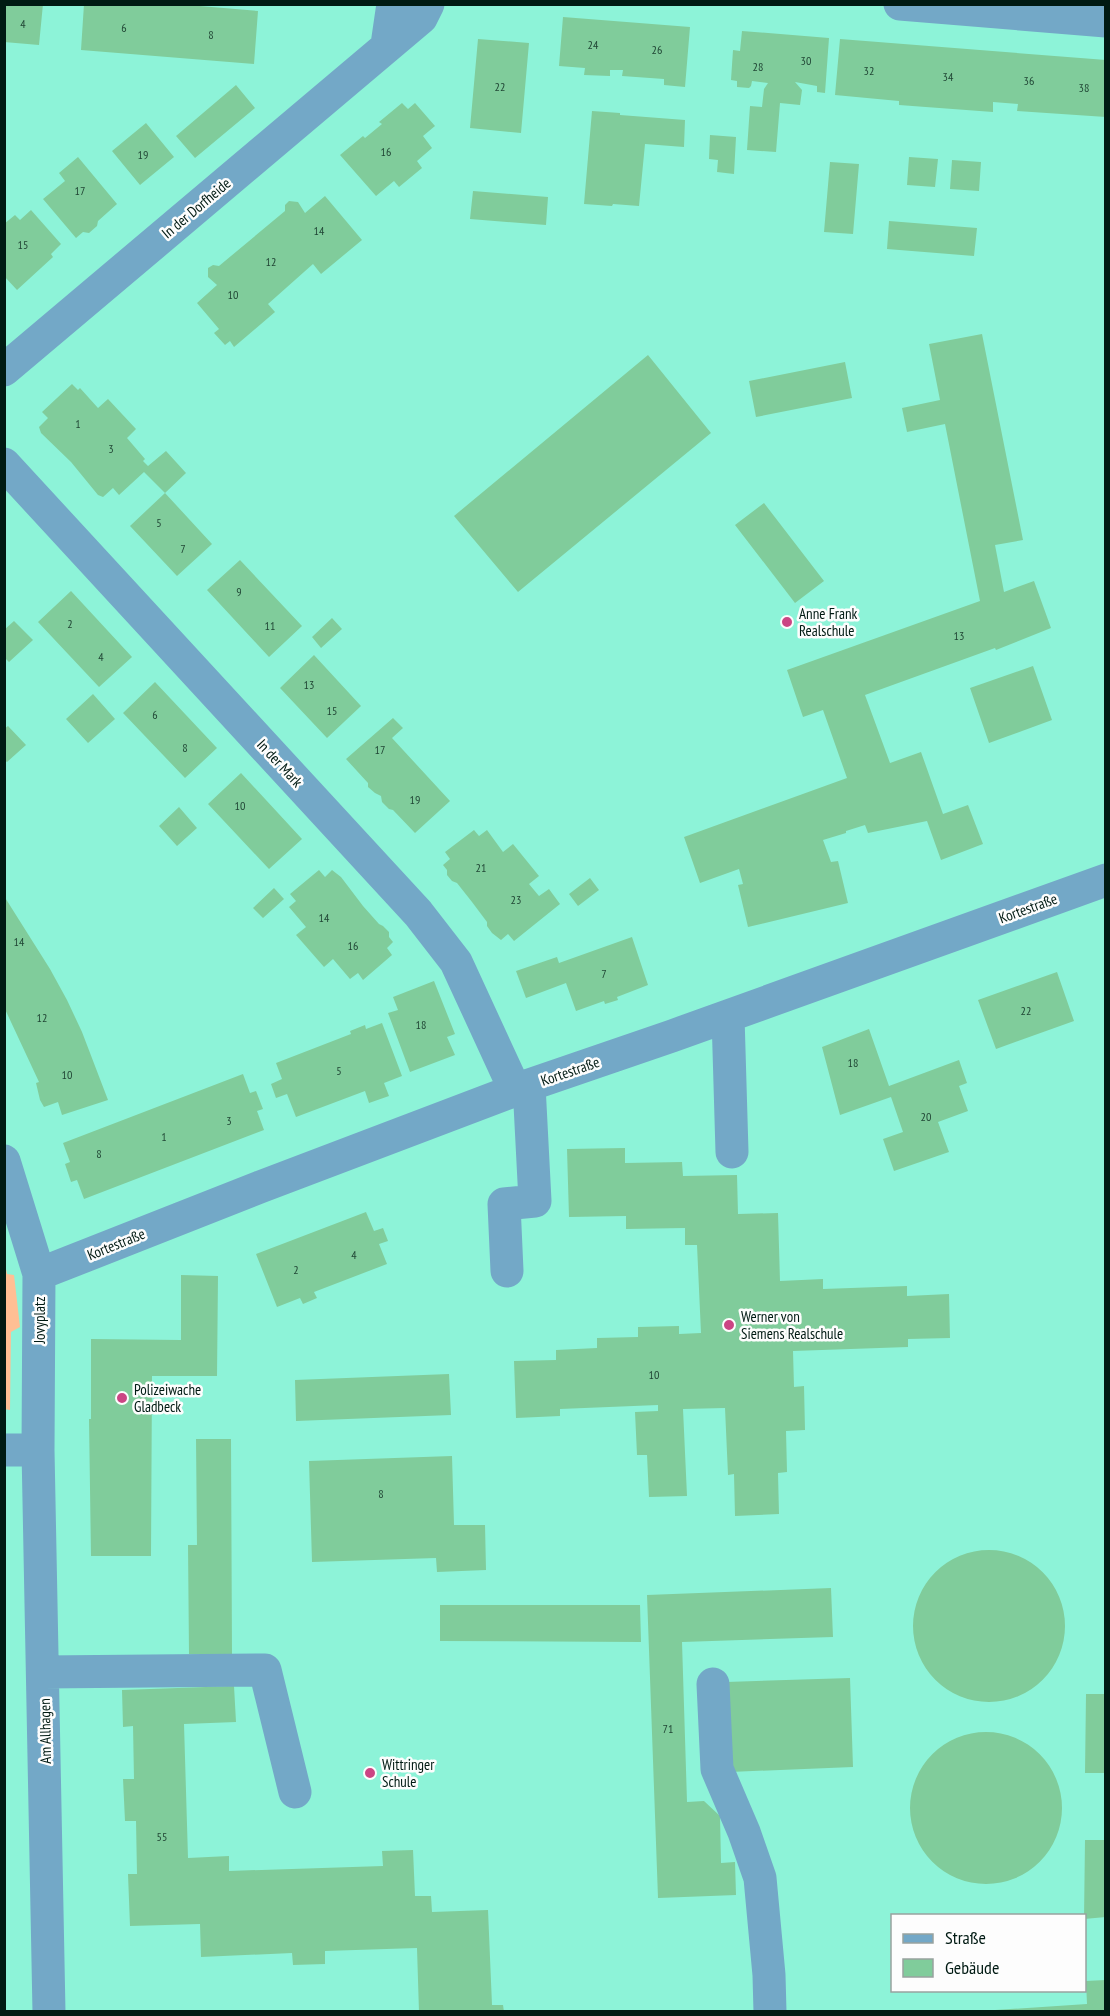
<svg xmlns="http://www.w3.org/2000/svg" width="1110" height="2016" font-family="'PT Sans Narrow',sans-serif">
  <rect width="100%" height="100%" fill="#8df3d8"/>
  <path fill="#ffbf94" d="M 4,1259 L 7,1274 L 14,1275 L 20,1327 L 11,1332 L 10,1410 L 4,1409 Z"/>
  <path fill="#80cc9b" d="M 4,4 L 43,4 L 39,45 L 4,42 Z
    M 84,4 L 176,4 L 258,11 L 254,64 L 81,50 Z
    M 563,17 L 690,27 L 685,87 L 664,85 L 664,79 L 622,76 L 623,70 L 610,70 L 610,76 L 584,75 L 585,68 L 559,66 Z
    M 742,31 L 829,38 L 825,93 L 817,92 L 817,86 L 795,82 L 802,90 L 800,105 L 780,103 L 776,152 L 747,150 L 750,106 L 762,107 L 764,89 L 768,83 L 752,81 L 751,86 L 749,88 L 737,87 L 737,81 L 731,80 L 733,50 L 740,51 Z
    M 478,39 L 529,43 L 521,133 L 470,128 Z
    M 840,39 L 1106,60 L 1106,117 L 1017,111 L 1018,104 L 993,102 L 993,112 L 899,105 L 899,101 L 835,95 Z
    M 236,85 L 255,108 L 195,158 L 176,136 Z
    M 402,103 L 408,109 L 415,103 L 435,126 L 423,136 L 432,148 L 417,161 L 422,168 L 399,187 L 394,181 L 376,196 L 340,155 L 363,136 L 365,138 L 382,124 L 379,122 Z
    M 592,111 L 620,113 L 620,115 L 685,120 L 684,147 L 645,144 L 639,206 L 613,204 L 612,206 L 584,204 Z
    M 146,123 L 174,157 L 140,185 L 112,151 Z
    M 710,135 L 736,137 L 734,174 L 717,172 L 718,160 L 709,159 Z
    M 78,157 L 117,204 L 98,221 L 97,226 L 89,233 L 83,232 L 76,238 L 43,199 L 65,181 L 59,173 Z
    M 909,157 L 938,159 L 935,187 L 907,185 Z
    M 952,160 L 981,162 L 979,191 L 950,189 Z
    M 830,162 L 859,164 L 853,234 L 824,232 Z
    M 473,191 L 548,197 L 546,225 L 470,219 Z
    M 325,196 L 362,240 L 321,274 L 313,264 L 268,304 L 275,312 L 234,347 L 230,341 L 225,345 L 214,333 L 219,329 L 197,303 L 217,285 L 208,277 L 208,268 L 213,265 L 219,266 L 285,211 L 285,205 L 289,201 L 298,202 L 305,213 Z
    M 31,210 L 61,244 L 51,254 L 53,257 L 17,290 L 4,276 L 4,224 L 15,215 L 20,220 Z
    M 889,221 L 977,228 L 974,256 L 887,249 Z
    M 982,334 L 1023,540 L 995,545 L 1004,592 L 1034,581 L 1051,628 L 996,650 L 995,648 L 865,695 L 890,763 L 921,752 L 943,814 L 968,805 L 983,844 L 941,860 L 927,821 L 868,833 L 865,825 L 846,831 L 846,833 L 823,840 L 831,862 L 838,861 L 848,903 L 748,927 L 738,885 L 743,884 L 739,869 L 700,883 L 684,837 L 847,778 L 823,710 L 803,717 L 787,670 L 980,601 L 945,424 L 907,432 L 902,408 L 940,400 L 929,344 Z
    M 648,355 L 711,433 L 518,592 L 454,516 Z
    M 845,362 L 852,398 L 756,417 L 749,381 Z
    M 72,384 L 78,390 L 80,388 L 98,408 L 108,399 L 136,429 L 127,438 L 145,459 L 143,461 L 148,466 L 166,451 L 186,473 L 165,493 L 144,472 L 119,495 L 113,488 L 103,497 L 98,495 L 71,462 L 41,433 L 39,427 L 48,418 L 42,412 Z
    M 165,493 L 212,544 L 177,576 L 130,526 Z
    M 764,503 L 824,581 L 795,603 L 735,525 Z
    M 240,560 L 302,626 L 269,657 L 207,590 Z
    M 71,591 L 132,657 L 99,687 L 38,622 Z
    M 332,618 L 342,629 L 321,648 L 312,637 Z
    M 14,621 L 33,640 L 9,662 L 4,657 L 4,630 Z
    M 314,655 L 361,706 L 327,738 L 280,688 Z
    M 1033,666 L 1052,720 L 989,743 L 970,688 Z
    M 155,682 L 217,748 L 185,778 L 123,713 Z
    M 93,694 L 115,719 L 88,743 L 66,719 Z
    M 393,718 L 403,728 L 392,738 L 450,801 L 415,833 L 393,810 L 389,809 L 382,802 L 381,796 L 375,793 L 368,787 L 368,783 L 346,759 Z
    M 8,726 L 26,745 L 7,762 L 4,760 L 4,729 Z
    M 241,773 L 302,839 L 269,869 L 208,804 Z
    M 179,807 L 197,828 L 177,846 L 159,826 Z
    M 474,830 L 479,836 L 487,830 L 503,852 L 513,844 L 539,876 L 529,884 L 539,896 L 549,889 L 560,904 L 514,941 L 508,934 L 501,940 L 492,933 L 487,926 L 487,922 L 472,902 L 457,883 L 452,881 L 447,875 L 447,870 L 443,865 L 450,859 L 445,852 Z
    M 319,870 L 325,877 L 332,870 L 341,877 L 363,906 L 379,924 L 383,926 L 389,932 L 389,937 L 393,942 L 387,948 L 392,955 L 363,980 L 358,973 L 350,979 L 333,959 L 324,967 L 296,935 L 306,927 L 289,907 L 296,901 L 290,894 Z
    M 590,878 L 599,890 L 578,906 L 569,894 Z
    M 274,888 L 284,899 L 263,918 L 253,908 Z
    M 4,896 L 50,969 L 67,1000 L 82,1032 L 108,1100 L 62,1115 L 58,1102 L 44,1107 L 40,1100 L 36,1083 L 39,1082 L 4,1007 Z
    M 632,937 L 648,985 L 617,997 L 618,1000 L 605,1004 L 604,1001 L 576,1011 L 566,983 L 526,998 L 516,971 L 557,957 L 559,963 Z
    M 1057,972 L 1074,1021 L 996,1049 L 978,1000 Z
    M 434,981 L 455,1034 L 447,1037 L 455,1055 L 410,1072 L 388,1013 L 398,1010 L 393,997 Z
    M 382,1023 L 402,1076 L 384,1083 L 389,1096 L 369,1103 L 365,1091 L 296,1117 L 287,1094 L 276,1098 L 271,1084 L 282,1079 L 276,1063 L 351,1034 L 350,1031 L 365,1025 L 366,1029 Z
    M 869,1029 L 889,1086 L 959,1060 L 967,1083 L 959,1086 L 968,1111 L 938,1122 L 949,1152 L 894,1171 L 883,1139 L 903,1132 L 891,1097 L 840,1115 L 822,1047 Z
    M 243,1074 L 250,1093 L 256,1091 L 263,1109 L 257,1111 L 264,1130 L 84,1199 L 77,1180 L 71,1182 L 65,1164 L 70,1162 L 63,1143 Z
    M 625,1148 L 625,1163 L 682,1162 L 683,1176 L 737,1175 L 738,1214 L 778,1213 L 780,1281 L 823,1279 L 823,1289 L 907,1286 L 907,1296 L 949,1294 L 950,1338 L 908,1339 L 908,1347 L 793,1351 L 794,1387 L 804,1386 L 805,1430 L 786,1431 L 787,1472 L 778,1473 L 779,1514 L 735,1516 L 734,1474 L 728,1475 L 725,1408 L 683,1409 L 687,1496 L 649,1497 L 647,1455 L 637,1455 L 635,1412 L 658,1411 L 658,1405 L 560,1409 L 560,1416 L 516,1418 L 514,1361 L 556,1360 L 556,1350 L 597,1348 L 597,1338 L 638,1337 L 638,1327 L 679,1326 L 679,1334 L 701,1333 L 697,1245 L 685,1245 L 685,1228 L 626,1229 L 626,1216 L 569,1217 L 567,1149 Z
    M 366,1212 L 374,1231 L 383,1228 L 388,1241 L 379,1244 L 387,1264 L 314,1292 L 317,1298 L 303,1304 L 300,1298 L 277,1307 L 256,1254 Z
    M 181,1275 L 218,1276 L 217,1376 L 152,1376 L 151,1556 L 91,1556 L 89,1419 L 91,1419 L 91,1339 L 181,1340 Z
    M 449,1374 L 451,1415 L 296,1421 L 295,1380 Z
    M 196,1439 L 231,1439 L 232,1654 L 189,1654 L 188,1545 L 197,1545 Z
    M 452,1456 L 454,1525 L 485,1525 L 486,1570 L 437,1572 L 436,1558 L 312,1562 L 309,1461 Z
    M913 1626a76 76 0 1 1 152 0a76 76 0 1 1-152 0Z
    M 831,1588 L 833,1637 L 682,1642 L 687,1802 L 704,1801 L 720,1816 L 721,1863 L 735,1862 L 736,1895 L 658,1898 L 647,1595 Z
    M 440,1605 L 640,1605 L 641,1642 L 440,1641 Z
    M 850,1678 L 853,1767 L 730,1772 L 726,1682 Z
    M 234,1686 L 236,1722 L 184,1724 L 188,1858 L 229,1856 L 229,1871 L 383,1866 L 382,1851 L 413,1850 L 415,1896 L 431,1896 L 432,1912 L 488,1910 L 492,2005 L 503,2005 L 504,2012 L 419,2012 L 417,1948 L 325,1951 L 325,1964 L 293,1965 L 292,1953 L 201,1957 L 200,1924 L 130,1926 L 128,1874 L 137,1874 L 136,1821 L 125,1821 L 123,1779 L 134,1779 L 133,1726 L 123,1727 L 122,1690 Z
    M 1086,1694 L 1106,1694 L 1106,1773 L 1085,1773 Z
    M910 1808a76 76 0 1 1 152 0a76 76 0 1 1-152 0Z
    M 1085,1840 L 1106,1840 L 1106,1917 L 1084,1919 Z
    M 1106,1980 L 1106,2012 L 995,2012 L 995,2010 L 1087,2004 L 1086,1981 Z"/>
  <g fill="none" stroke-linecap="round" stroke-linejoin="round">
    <path stroke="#73a8c7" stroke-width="33" d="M 900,4 L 1106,21
      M 387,45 L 393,4
      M 4,370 L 421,18 L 428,4
      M 4,464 L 418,913 L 456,962 L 515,1090
      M 728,1016 L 732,1152
      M 4,1161 L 39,1274 L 38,1450 L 49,2012
      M 507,1271 L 504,1204 L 535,1201 L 529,1085
      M 39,1274 L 260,1187 L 529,1085 L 672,1036 L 1106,880
      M 4,1450 L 38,1450
      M 44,1672 L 265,1670 L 295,1792
      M 713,1684 L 717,1769 L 744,1832 L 760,1878 L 769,1975 L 770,2012"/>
  </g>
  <g fill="#cb4584" stroke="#fdfdfd" stroke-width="2">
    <circle cx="787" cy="622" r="6"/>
    <circle cx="729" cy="1325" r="6"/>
    <circle cx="122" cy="1398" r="6"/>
    <circle cx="370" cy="1773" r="6"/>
  </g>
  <g text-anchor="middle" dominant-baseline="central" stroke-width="5" stroke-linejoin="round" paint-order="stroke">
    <g font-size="12" fill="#204635">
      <text x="23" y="23">4</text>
      <text x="124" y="27">6</text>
      <text x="211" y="34">8</text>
      <text x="593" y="44">24</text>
      <text x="657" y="49">26</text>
      <text x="806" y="60">30</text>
      <text x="758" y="66">28</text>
      <text x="869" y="70">32</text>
      <text x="948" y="76">34</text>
      <text x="1029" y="80">36</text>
      <text x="500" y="86">22</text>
      <text x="1084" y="87">38</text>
      <text x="386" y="151">16</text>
      <text x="143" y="154">19</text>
      <text x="80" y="190">17</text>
      <text x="319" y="230">14</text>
      <text x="23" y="244">15</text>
      <text x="271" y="261">12</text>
      <text x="233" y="294">10</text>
      <text x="78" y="423">1</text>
      <text x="111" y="448">3</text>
      <text x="159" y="522">5</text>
      <text x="183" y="548">7</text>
      <text x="239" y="591">9</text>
      <text x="70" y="623">2</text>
      <text x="270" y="625">11</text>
      <text x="959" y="635">13</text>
      <text x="101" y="656">4</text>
      <text x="309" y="684">13</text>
      <text x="332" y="710">15</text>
      <text x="155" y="714">6</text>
      <text x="185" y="747">8</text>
      <text x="380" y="749">17</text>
      <text x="415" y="799">19</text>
      <text x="240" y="805">10</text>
      <text x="481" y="867">21</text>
      <text x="516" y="899">23</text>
      <text x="324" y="917">14</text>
      <text x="19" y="941">14</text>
      <text x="353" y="945">16</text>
      <text x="604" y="973">7</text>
      <text x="1026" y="1010">22</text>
      <text x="42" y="1017">12</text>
      <text x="421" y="1024">18</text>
      <text x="853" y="1062">18</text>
      <text x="339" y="1070">5</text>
      <text x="67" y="1074">10</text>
      <text x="926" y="1116">20</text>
      <text x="229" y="1120">3</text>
      <text x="164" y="1136">1</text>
      <text x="99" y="1153">8</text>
      <text x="354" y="1254">4</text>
      <text x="296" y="1269">2</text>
      <text x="654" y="1374">10</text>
      <text x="381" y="1493">8</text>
      <text x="668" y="1728">71</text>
      <text x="162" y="1836">55</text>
    </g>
    <g font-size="15" fill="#001a13" stroke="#fdfdfd">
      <text transform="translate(196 208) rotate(-40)">In der Dorfheide</text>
      <text transform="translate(280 763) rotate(47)">In der Mark</text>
      <text transform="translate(1028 908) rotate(-20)">Kortestraße</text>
      <text transform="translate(570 1071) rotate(-19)">Kortestraße</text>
      <text transform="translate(116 1244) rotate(-22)">Kortestraße</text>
      <text transform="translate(39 1320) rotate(-90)">Jovyplatz</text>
      <text transform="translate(45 1731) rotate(-91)">Am Allhagen</text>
    </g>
    <g font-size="15" fill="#001a13" stroke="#fdfdfd" text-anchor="start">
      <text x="799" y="613">Anne Frank<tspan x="799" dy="17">Realschule</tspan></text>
      <text x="741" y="1316">Werner von<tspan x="741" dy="17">Siemens Realschule</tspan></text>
      <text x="134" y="1389">Polizeiwache<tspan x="134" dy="17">Gladbeck</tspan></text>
      <text x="382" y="1764">Wittringer<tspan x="382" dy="17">Schule</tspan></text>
    </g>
  </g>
  <rect width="1110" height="2016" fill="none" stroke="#001a13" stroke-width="12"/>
  <rect x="891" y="1914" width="195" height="78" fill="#fdfdfd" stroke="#98a29f" stroke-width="1.5"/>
  <rect x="903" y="1934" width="30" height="9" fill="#73a8c7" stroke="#98a29f" stroke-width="1.5"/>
  <text x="945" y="1944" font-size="18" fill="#001a13">Straße</text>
  <rect x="903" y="1959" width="30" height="18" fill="#80cc9b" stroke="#98a29f" stroke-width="1.5"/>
  <text x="945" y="1974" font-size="18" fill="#001a13">Gebäude</text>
</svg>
